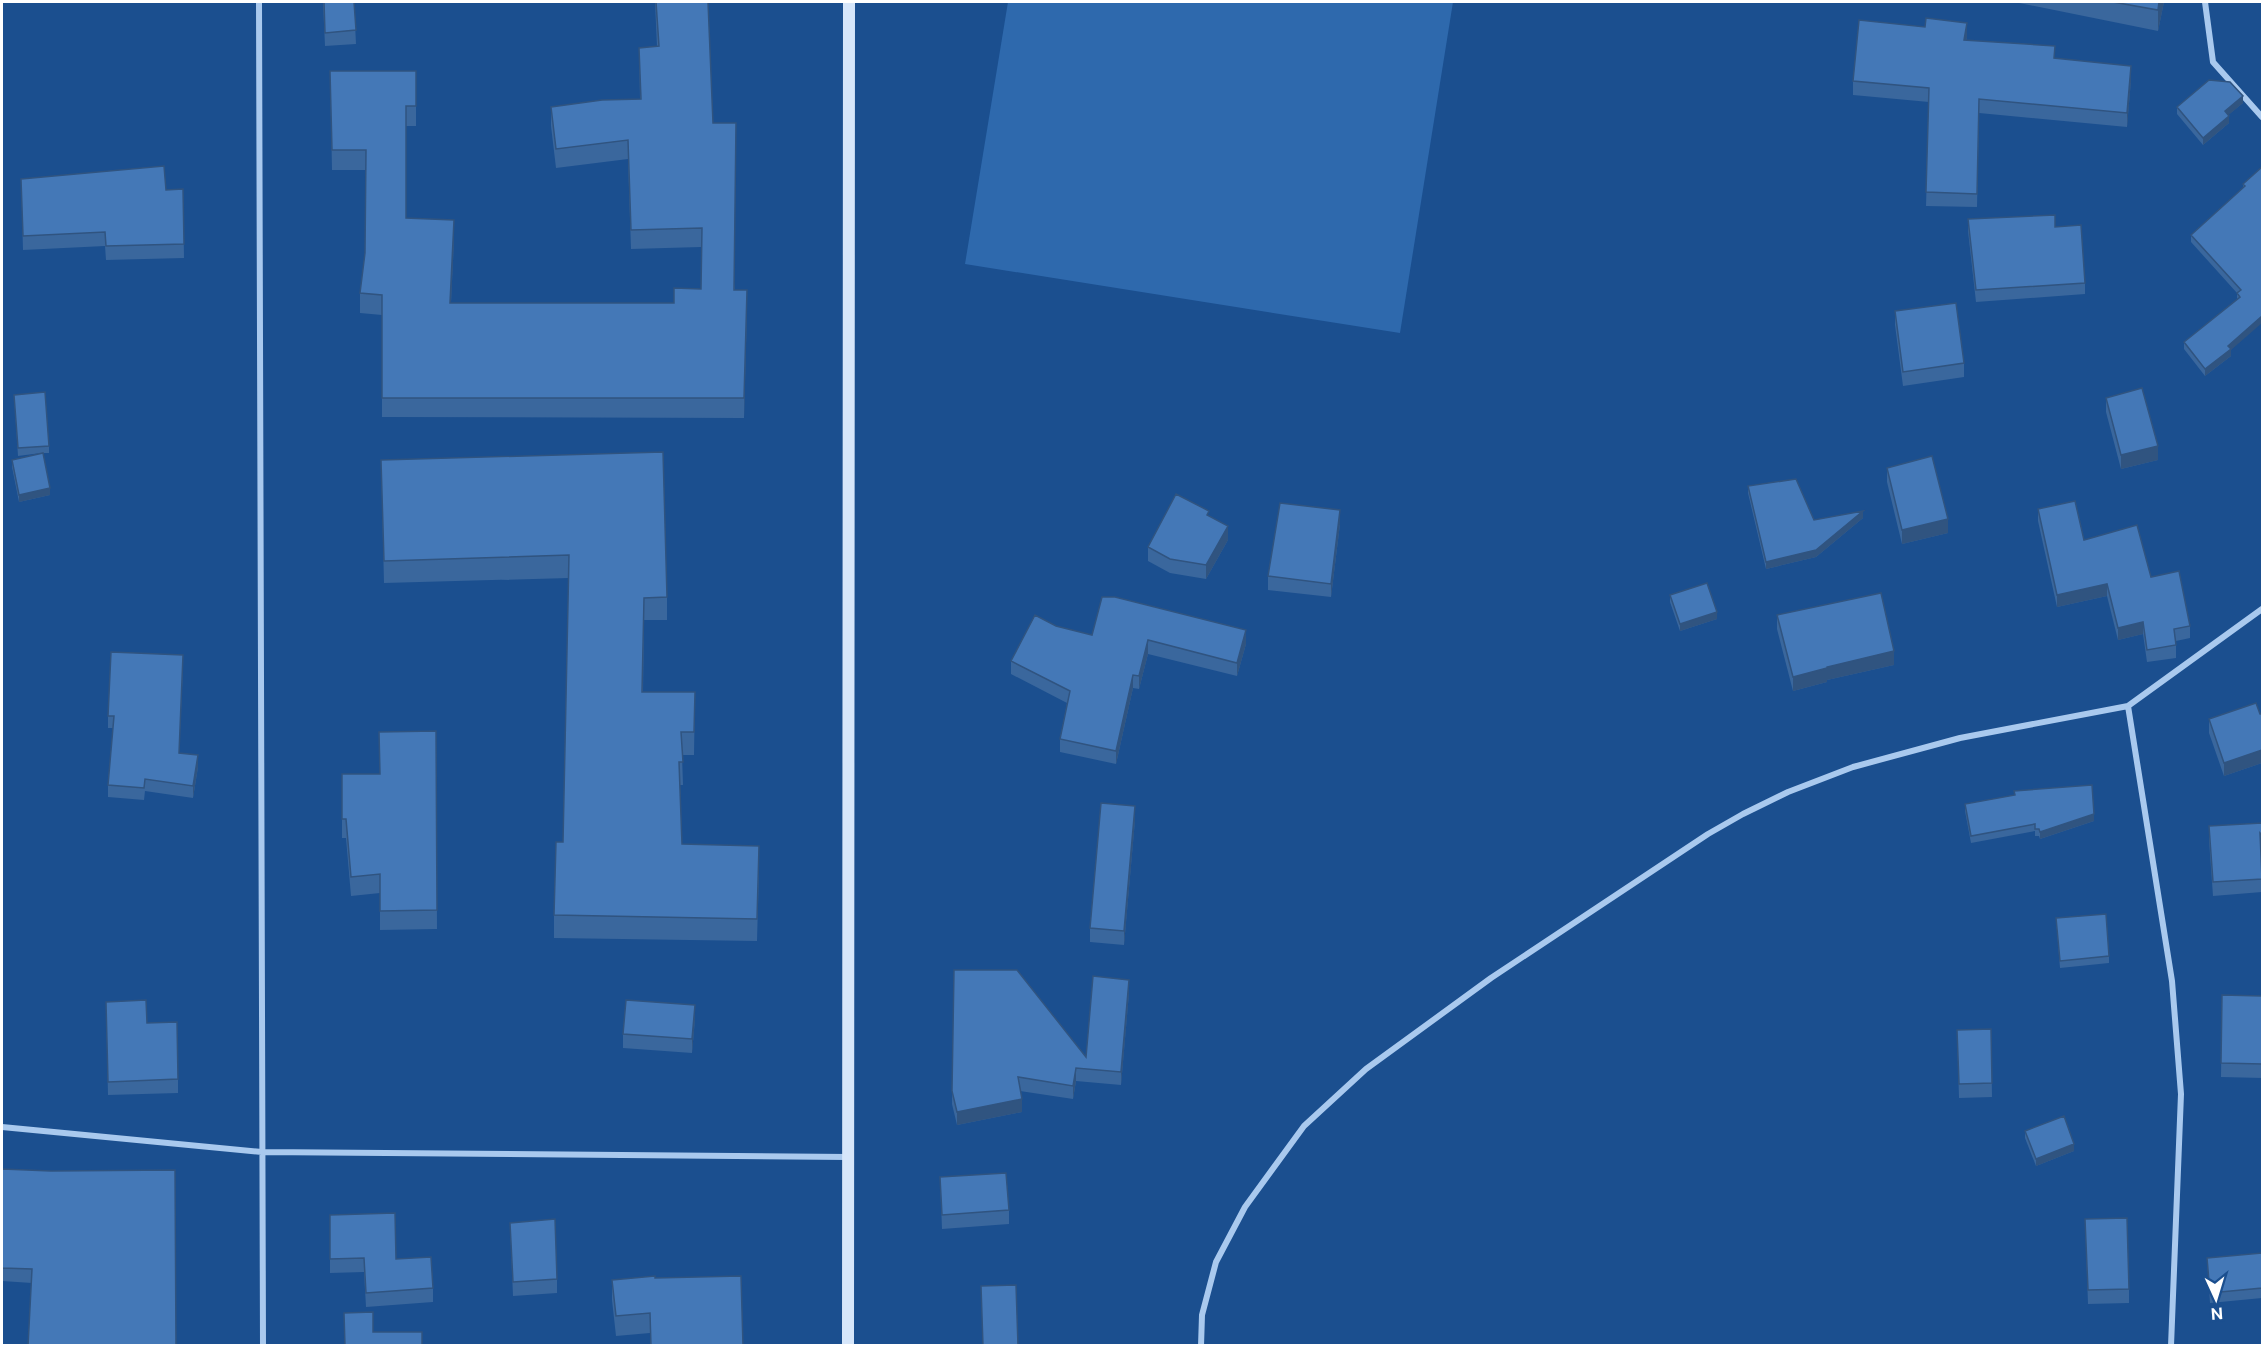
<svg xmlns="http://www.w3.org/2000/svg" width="2264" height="1347" font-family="'Public Sans',sans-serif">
  <rect width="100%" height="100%" fill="#1b4f8f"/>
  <path fill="#2e69ad" d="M 1008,2 L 1453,2 L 1400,333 L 965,264 Z"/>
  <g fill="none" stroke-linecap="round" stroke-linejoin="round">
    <path stroke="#a9c9ee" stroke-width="6" d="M 259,2 L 263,1346
      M 2205,2 L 2213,62 L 2262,117
      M 2128,706 L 2172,981 L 2181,1094 L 2171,1346
      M 2,1127 L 262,1152 L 848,1157
      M 1201,1346 L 1202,1315 L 1216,1262 L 1245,1207 L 1304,1126 L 1366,1069 L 1491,978 L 1708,834 L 1743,814 L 1788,792 L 1853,767 L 1960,738 L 2128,706 L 2262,609"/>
    <path stroke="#d6e6fa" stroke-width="12" d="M 848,1346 L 849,2"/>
  </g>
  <path fill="#3a679d" d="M 323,2 L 354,2 L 356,44 L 325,46 Z
    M 655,2 L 708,2 L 713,123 L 735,290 L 747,309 L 744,418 L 382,417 L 382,315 L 360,313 L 360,293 L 365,253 L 366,170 L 332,170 L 330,71 L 416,71 L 416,126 L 406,126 L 406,218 L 454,240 L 451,303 L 674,303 L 701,289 L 701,247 L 631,249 L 628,159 L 556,168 L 551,126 L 551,107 L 640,99 L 639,48 L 657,46 Z
    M 2019,2 L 2164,2 L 2158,31 L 2019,3 Z
    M 1967,37 L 1966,41 L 2055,59 L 2131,80 L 2127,127 L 1979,113 L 1977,207 L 1926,206 L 1929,102 L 1853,95 L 1853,81 Z
    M 2243,103 L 2228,115 L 2229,123 L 2203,145 L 2177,114 L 2177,107 Z
    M 2262,167 L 2231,350 L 2231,356 L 2205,376 L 2184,349 L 2184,342 L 2237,300 L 2237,293 L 2191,242 L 2191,235 L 2243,188 L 2243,184 Z
    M 21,179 L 166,190 L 183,189 L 184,258 L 106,260 L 105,246 L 23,250 Z
    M 1968,219 L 2055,227 L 2085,283 L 2085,294 L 1976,302 L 1968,231 Z
    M 1895,311 L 1964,363 L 1964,377 L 1903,386 L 1895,325 Z
    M 14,395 L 49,446 L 49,453 L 43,453 L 50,495 L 19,502 L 12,467 L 12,460 L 41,453 L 18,456 Z
    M 2106,398 L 2158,460 L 2121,469 L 2106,412 Z
    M 381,460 L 667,597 L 667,620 L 644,620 L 643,692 L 695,692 L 694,755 L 682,755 L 683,785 L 680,785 L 682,844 L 759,869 L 757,941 L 554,938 L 554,915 L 563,842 L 569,578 L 384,583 Z
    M 1887,468 L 1948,533 L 1902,544 L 1887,482 Z
    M 1748,486 L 1814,520 L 1863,518 L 1816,557 L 1766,569 L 1748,493 Z
    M 2038,509 L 2084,540 L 2151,577 L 2190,626 L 2190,638 L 2176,641 L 2176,658 L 2147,662 L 2143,634 L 2118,640 L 2107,596 L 2057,607 L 2038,521 Z
    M 1209,516 L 1228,540 L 1206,579 L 1170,573 L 1148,561 L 1148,547 Z
    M 1340,524 L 1331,597 L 1268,590 L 1268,576 Z
    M 1670,595 L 1717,619 L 1680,631 L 1670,602 Z
    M 1777,615 L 1894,665 L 1827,680 L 1827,682 L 1793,691 L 1777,629 Z
    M 1056,626 L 1092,635 L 1246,644 L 1237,676 L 1148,654 L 1139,689 L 1133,688 L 1116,764 L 1060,752 L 1060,739 L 1067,703 L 1011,674 L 1011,661 Z
    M 183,667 L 179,753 L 198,767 L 193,798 L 145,791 L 144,800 L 108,797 L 108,785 L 113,728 L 108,728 L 108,716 Z
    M 2260,714 L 2262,714 L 2262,763 L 2224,776 L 2209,733 L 2209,719 Z
    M 436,731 L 437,929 L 380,930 L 380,893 L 351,896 L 346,838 L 342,838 L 342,774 L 379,774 Z
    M 1965,804 L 2094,821 L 2040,839 L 2039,836 L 2035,836 L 2035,831 L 1971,843 L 1965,811 Z
    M 1135,820 L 1124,945 L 1090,942 L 1090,928 Z
    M 2262,823 L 2262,849 L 2261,848 L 2262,892 L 2213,896 L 2209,840 L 2209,826 Z
    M 2056,918 L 2109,956 L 2109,963 L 2060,968 Z
    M 954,970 L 1086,1057 L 1129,993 L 1121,1085 L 1076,1081 L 1073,1099 L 1020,1091 L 1022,1112 L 957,1125 L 952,1104 Z
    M 2222,995 L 2262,996 L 2262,1078 L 2221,1077 Z
    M 106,1002 L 147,1023 L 178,1079 L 178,1093 L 108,1095 Z
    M 695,1019 L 692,1053 L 623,1048 L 623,1034 Z
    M 1991,1029 L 1992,1097 L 1959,1098 L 1957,1030 Z
    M 2025,1131 L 2074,1151 L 2036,1166 L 2025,1138 Z
    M 2,1169 L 51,1171 L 32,1283 L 2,1281 Z
    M 940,1177 L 1009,1210 L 1009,1224 L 942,1229 Z
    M 330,1215 L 396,1259 L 433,1288 L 433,1302 L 366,1307 L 364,1272 L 330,1273 Z
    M 2085,1219 L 2129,1289 L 2129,1303 L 2088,1304 Z
    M 510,1223 L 557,1279 L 557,1293 L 513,1296 Z
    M 2262,1253 L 2262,1298 L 2210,1303 L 2207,1258 Z
    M 655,1278 L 743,1346 L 650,1346 L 650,1333 L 616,1336 L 612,1300 L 612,1280 Z"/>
  <path fill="#305480" d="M 2159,2 L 2164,2 L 2158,31 L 2158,10 Z
    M 1967,23 L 1967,37 L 1964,54 L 1964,40 Z
    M 2131,66 L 2131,80 L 2127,127 L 2127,113 Z
    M 2243,96 L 2243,103 L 2225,118 L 2225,111 Z
    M 2229,116 L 2229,123 L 2203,145 L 2203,138 Z
    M 454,220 L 454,240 L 450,323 L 450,303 Z
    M 747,290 L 747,309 L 744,418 L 744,398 Z
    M 2262,316 L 2262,323 L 2231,350 L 2231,356 L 2205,376 L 2205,369 L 2228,346 Z
    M 2158,446 L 2158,460 L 2121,469 L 2121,455 Z
    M 50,488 L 50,495 L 19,502 L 19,495 Z
    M 1340,510 L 1340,524 L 1331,597 L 1331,584 Z
    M 1863,511 L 1863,518 L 1816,557 L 1766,569 L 1766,562 Z
    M 1948,519 L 1948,533 L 1902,544 L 1902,530 Z
    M 1228,526 L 1228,540 L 1206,579 L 1206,565 Z
    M 2107,584 L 2107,596 L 2057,607 L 2057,595 Z
    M 1717,612 L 1717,619 L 1680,631 L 1680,624 Z
    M 2143,622 L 2143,634 L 2118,640 L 2118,628 Z
    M 1246,630 L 1246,644 L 1237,676 L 1237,663 Z
    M 1148,640 L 1148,654 L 1139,689 L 1139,676 Z
    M 1894,651 L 1894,665 L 1827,680 L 1827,682 L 1793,691 L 1793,677 L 1827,667 Z
    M 1133,675 L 1133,688 L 1116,764 L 1116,751 Z
    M 2262,750 L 2262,763 L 2224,776 L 2224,763 Z
    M 198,755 L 198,767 L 193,798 L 193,786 Z
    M 1135,806 L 1135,820 L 1124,945 L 1124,931 Z
    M 2094,814 L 2094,821 L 2040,839 L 2040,832 Z
    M 1129,980 L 1129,993 L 1121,1085 L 1121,1072 Z
    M 695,1005 L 695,1019 L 692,1053 L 692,1039 Z
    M 1076,1068 L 1076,1081 L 1073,1099 L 1073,1086 Z
    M 1022,1099 L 1022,1112 L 957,1125 L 957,1112 Z
    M 2074,1144 L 2074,1151 L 2036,1166 L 2036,1159 Z"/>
  <path fill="#4478b7" stroke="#305480" stroke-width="1.5" d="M 324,2 L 354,2 L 356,30 L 325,33 Z
    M 656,2 L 708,2 L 713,123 L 736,123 L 734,290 L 747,290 L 744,398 L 382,398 L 382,295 L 360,293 L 365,253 L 366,150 L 332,150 L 330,71 L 416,71 L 416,106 L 406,106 L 406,218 L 454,220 L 450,303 L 674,303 L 674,288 L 701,289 L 702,228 L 631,230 L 628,140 L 556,149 L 551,107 L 602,100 L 641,99 L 639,48 L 659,46 Z
    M 2113,2 L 2159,2 L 2158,10 Z
    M 1926,18 L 1967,23 L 1964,40 L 2055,46 L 2054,58 L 2131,66 L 2127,113 L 1979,99 L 1977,194 L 1926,192 L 1929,88 L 1853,81 L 1859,20 L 1925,27 Z
    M 2209,80 L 2230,82 L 2243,96 L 2225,111 L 2229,116 L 2203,138 L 2177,107 Z
    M 164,166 L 166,190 L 183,189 L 184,244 L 106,246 L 105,232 L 23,236 L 21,179 Z
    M 2262,167 L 2262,316 L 2228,346 L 2231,349 L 2205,369 L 2184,342 L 2240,297 L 2237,293 L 2241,290 L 2191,235 L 2245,186 L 2243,184 Z
    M 2055,215 L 2055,227 L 2081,225 L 2085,283 L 1976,290 L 1968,219 Z
    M 1956,303 L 1964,363 L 1903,372 L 1895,311 Z
    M 2142,388 L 2158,446 L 2121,455 L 2106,398 Z
    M 45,392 L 49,446 L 18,448 L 14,395 Z
    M 663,452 L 667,597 L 644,598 L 642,692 L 695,692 L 694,732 L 681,732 L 683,762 L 679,762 L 682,844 L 759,846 L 757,919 L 554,915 L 556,842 L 563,842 L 569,555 L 384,561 L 381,460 Z
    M 43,453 L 50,488 L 19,495 L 12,460 Z
    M 1932,456 L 1948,519 L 1902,530 L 1887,468 Z
    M 1796,479 L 1814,520 L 1863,511 L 1816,550 L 1766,562 L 1748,486 Z
    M 1176,494 L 1209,511 L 1207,515 L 1228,526 L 1206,565 L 1170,559 L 1148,547 Z
    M 2075,501 L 2084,540 L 2137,525 L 2151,577 L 2179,571 L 2190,626 L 2174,629 L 2176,645 L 2147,650 L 2143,622 L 2118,628 L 2107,584 L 2057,595 L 2038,509 Z
    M 1280,503 L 1340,510 L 1331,584 L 1268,576 Z
    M 1707,583 L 1717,612 L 1680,624 L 1670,595 Z
    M 1881,593 L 1894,651 L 1827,667 L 1827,668 L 1793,677 L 1777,615 Z
    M 1102,597 L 1115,597 L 1246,630 L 1237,663 L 1148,640 L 1139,676 L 1133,675 L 1116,751 L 1060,739 L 1070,691 L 1011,661 L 1035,615 L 1056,626 L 1092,635 Z
    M 111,652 L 183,655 L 179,753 L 198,755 L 193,786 L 145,779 L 144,788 L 108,785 L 114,716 L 108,716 Z
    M 2256,703 L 2260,714 L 2262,714 L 2262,750 L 2224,763 L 2209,719 Z
    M 436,731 L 437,910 L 380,911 L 380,874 L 351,877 L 346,819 L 342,819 L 342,774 L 380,774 L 379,732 Z
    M 2092,785 L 2094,814 L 2040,832 L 2039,829 L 2035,829 L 2035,824 L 1971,836 L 1965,804 L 2015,795 L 2014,791 Z
    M 1101,803 L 1135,806 L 1124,931 L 1090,928 Z
    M 2262,823 L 2262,835 L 2260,833 L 2262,879 L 2213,882 L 2209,826 Z
    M 2106,914 L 2109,956 L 2060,961 L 2056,918 Z
    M 954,970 L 1017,970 L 1086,1057 L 1093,976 L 1129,980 L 1121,1072 L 1076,1068 L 1073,1086 L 1018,1077 L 1022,1099 L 957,1112 L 952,1091 Z
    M 2222,995 L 2262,996 L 2262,1064 L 2221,1063 Z
    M 146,1000 L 147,1023 L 177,1022 L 178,1079 L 108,1082 L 106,1002 Z
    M 626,1000 L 695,1005 L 692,1039 L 623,1034 Z
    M 1991,1029 L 1992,1083 L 1959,1084 L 1957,1030 Z
    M 2064,1116 L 2074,1144 L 2036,1159 L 2025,1131 Z
    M 2,1169 L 51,1171 L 175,1170 L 176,1346 L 28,1346 L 32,1269 L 2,1268 Z
    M 1006,1173 L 1009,1210 L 942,1215 L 940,1177 Z
    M 395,1213 L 396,1259 L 431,1257 L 433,1288 L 366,1293 L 364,1258 L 330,1259 L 330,1215 Z
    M 2127,1218 L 2129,1289 L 2088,1290 L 2085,1219 Z
    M 555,1219 L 557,1279 L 513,1282 L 510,1223 Z
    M 2262,1253 L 2262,1288 L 2210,1293 L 2207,1258 Z
    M 655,1276 L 655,1278 L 741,1276 L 743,1346 L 651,1346 L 650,1313 L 616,1316 L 612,1280 Z
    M 1016,1285 L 1018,1346 L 983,1346 L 981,1286 Z
    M 373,1312 L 373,1332 L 422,1332 L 422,1346 L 345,1346 L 344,1313 Z"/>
  <rect width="2264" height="1347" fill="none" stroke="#ffffff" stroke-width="6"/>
  <g transform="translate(2216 1299) rotate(176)" stroke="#1b4f8f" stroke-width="4.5" paint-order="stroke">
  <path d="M0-4.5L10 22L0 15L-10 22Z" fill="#ffffff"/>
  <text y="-9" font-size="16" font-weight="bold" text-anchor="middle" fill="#ffffff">N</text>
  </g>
</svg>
